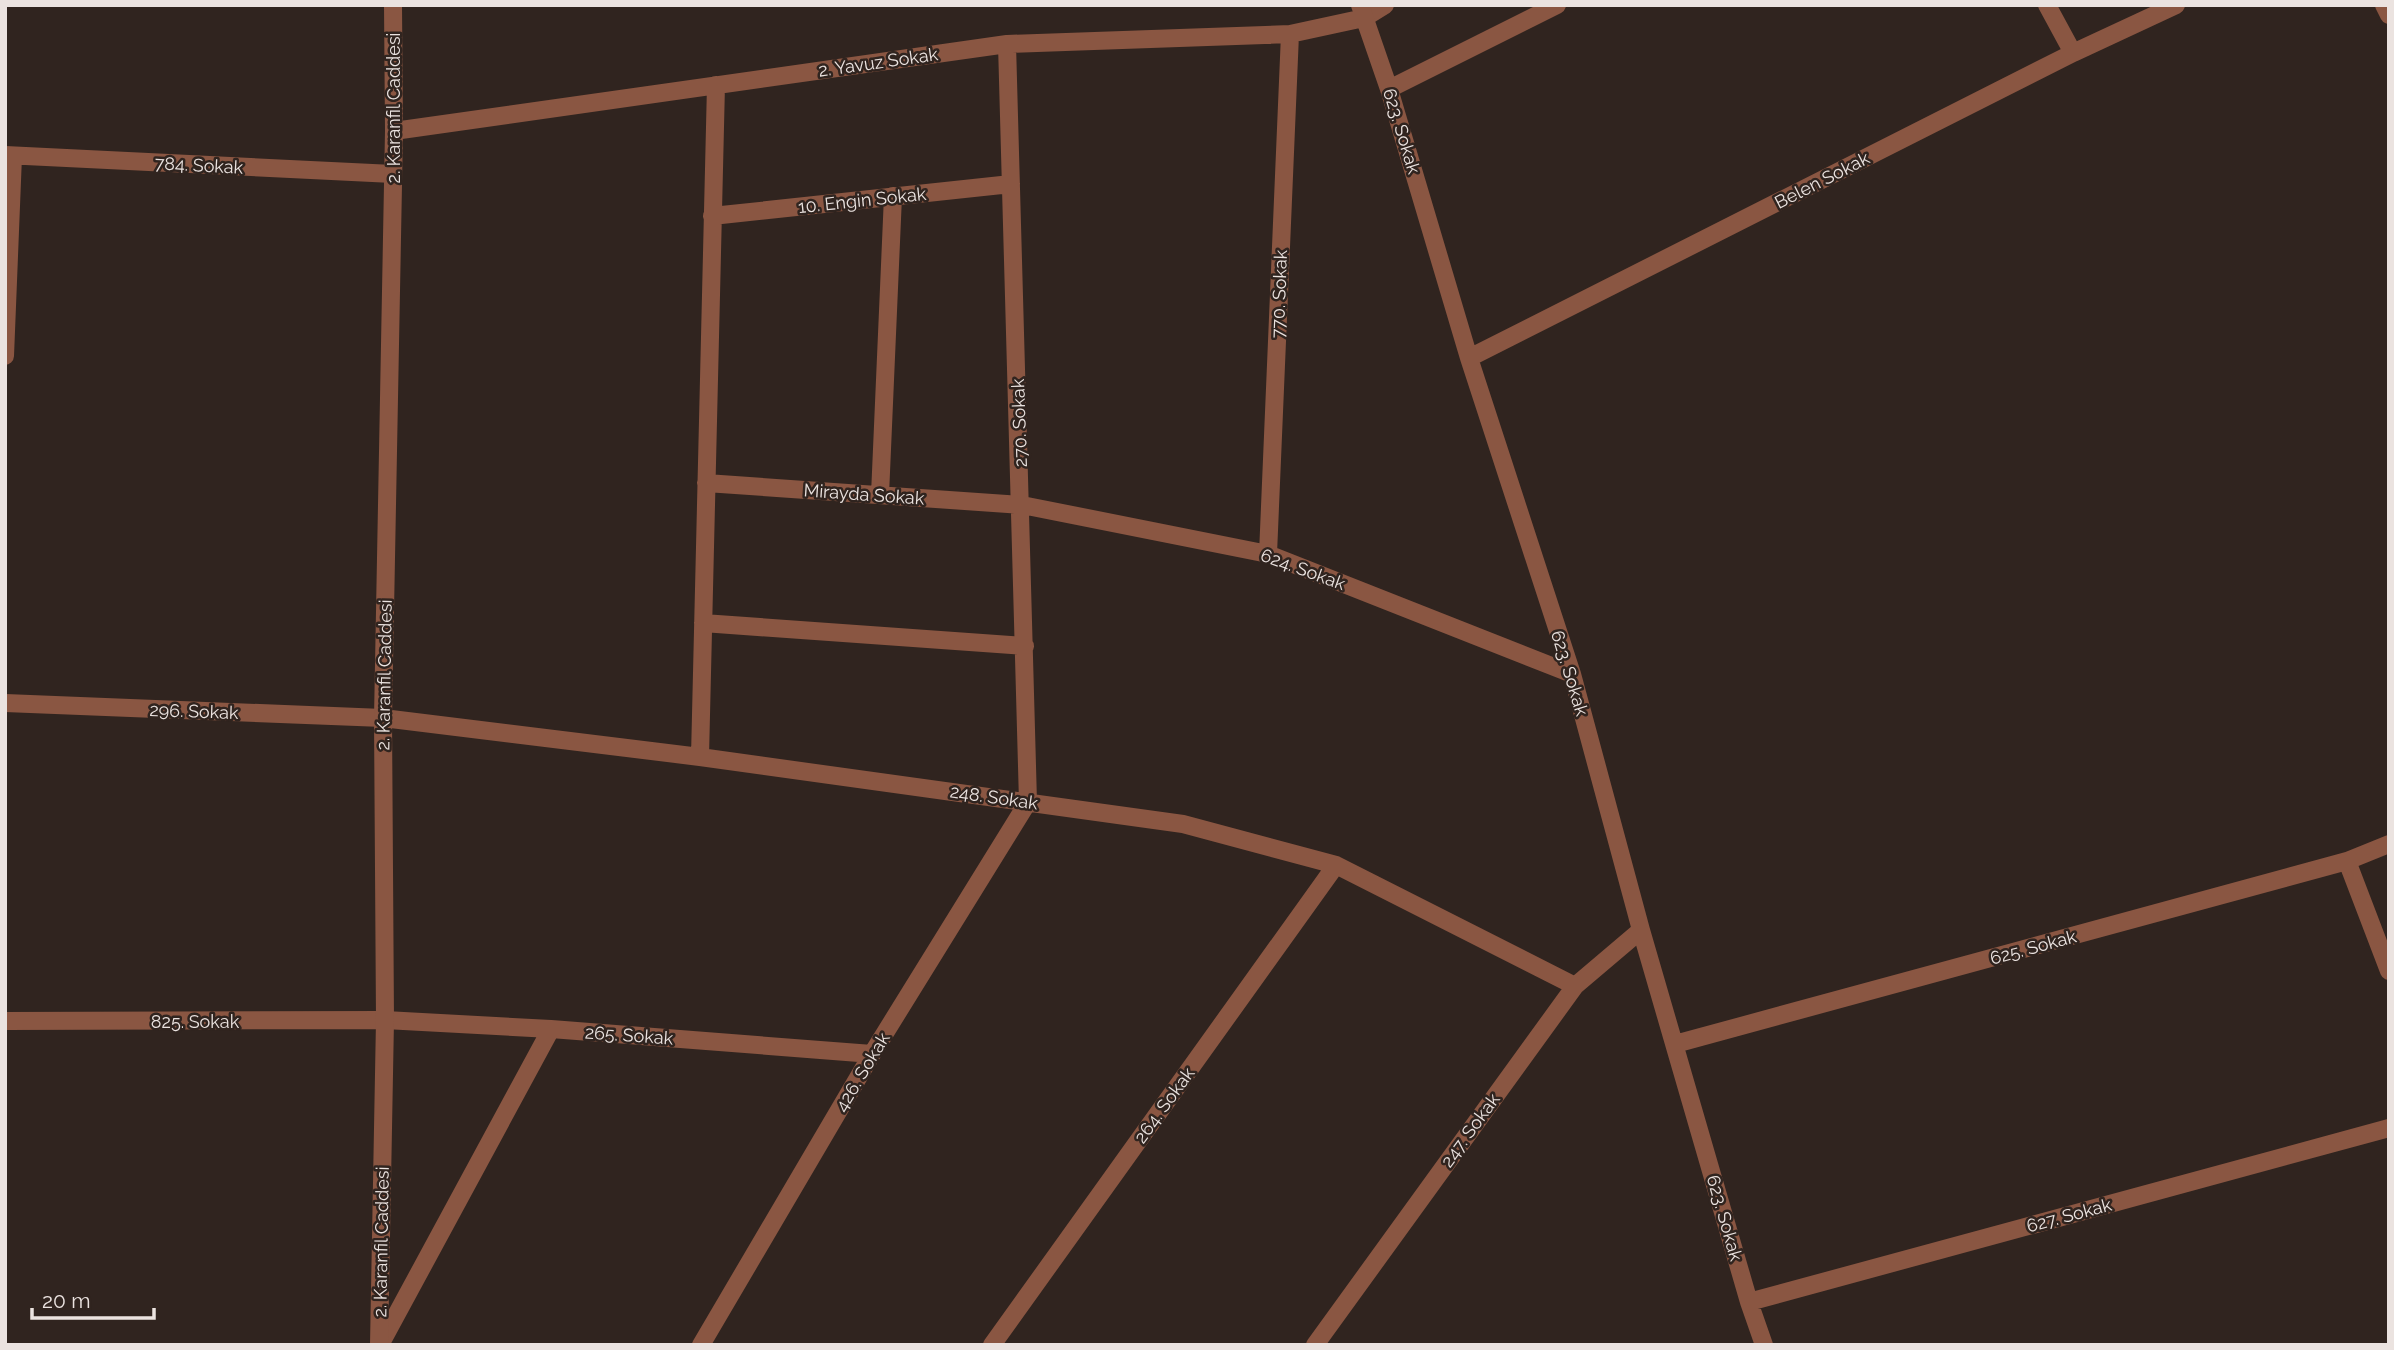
<svg xmlns="http://www.w3.org/2000/svg" width="2394" height="1350" font-family="Raleway,sans-serif">
  <rect width="100%" height="100%" fill="#30241f"/>
  <g fill="none" stroke-linecap="round" stroke-linejoin="round">
    <path stroke="#8a5642" stroke-width="18" d="M 1364,18 L 1385,5"/>
    <path stroke="#8a5642" stroke-width="18" d="M 1360,5 L 1389,89 L 1469,358 L 1572,674 L 1641,930 L 1749,1302 L 1764,1345
      M 2047,5 L 2073,53
      M 2384,5 L 2389,15
      M 1389,89 L 1557,5
      M 394,131 L 1007,44 L 1290,34 L 1364,18
      M 5,155 L 393,174
      M 712,216 L 1011,184
      M 5,356 L 13,156
      M 1469,358 L 2073,53 L 2176,5
      M 706,483 L 1022,505 L 1268,554 L 1572,674
      M 880,495 L 893,196
      M 1268,554 L 1290,34
      M 703,623 L 1025,646
      M 5,703 L 383,718 L 700,757 L 1183,824 L 1336,865 L 1575,986
      M 700,757 L 716,85
      M 2347,861 L 2389,971
      M 5,1021 L 385,1020 L 551,1029 L 872,1054
      M 1675,1044 L 2347,861 L 2389,844
      M 1749,1302 L 2389,1128
      M 380,1345 L 551,1029
      M 701,1345 L 872,1054 L 1028,802 L 1007,44
      M 992,1345 L 1336,865
      M 1315,1345 L 1575,986 L 1641,930"/>
    <path stroke="#8a5642" stroke-width="18" d="M 379,1345 L 385,1020 L 383,718 L 394,131 L 393,5"/>
  </g>
  <g text-anchor="middle" dominant-baseline="central" stroke-width="5" stroke-linejoin="round" paint-order="stroke">
    <g font-size="18" fill="#ebe3e0" stroke="#30241f">
      <text transform="translate(878 62) rotate(-8)">2. Yavuz Sokak</text>
      <text transform="translate(393 108) rotate(-90)">2. Karanfil Caddesi</text>
      <text transform="translate(1402 131) rotate(73)">623. Sokak</text>
      <text transform="translate(199 165) rotate(3)">784. Sokak</text>
      <text transform="translate(1822 180) rotate(-27)">Belen Sokak</text>
      <text transform="translate(862 200) rotate(-6)">10. Engin Sokak</text>
      <text transform="translate(1279 294) rotate(-88)">770. Sokak</text>
      <text transform="translate(1019 423) rotate(-92)">270. Sokak</text>
      <text transform="translate(864 494) rotate(4)">Mirayda Sokak</text>
      <text transform="translate(1303 569) rotate(20)">624. Sokak</text>
      <text transform="translate(1570 673) rotate(73)">623. Sokak</text>
      <text transform="translate(384 675) rotate(-89)">2. Karanfil Caddesi</text>
      <text transform="translate(194 711) rotate(2)">296. Sokak</text>
      <text transform="translate(994 797) rotate(8)">248. Sokak</text>
      <text transform="translate(2033 947) rotate(-15)">625. Sokak</text>
      <text x="195" y="1021">825. Sokak</text>
      <text transform="translate(629 1035) rotate(4)">265. Sokak</text>
      <text transform="translate(862 1072) rotate(-59)">426. Sokak</text>
      <text transform="translate(1164 1105) rotate(-54)">264. Sokak</text>
      <text transform="translate(1470 1130) rotate(-54)">247. Sokak</text>
      <text transform="translate(2069 1215) rotate(-15)">627. Sokak</text>
      <text transform="translate(1725 1218) rotate(74)">623. Sokak</text>
      <text transform="translate(381 1242) rotate(-89)">2. Karanfil Caddesi</text>
    </g>
  </g>
  <rect width="2394" height="1350" fill="none" stroke="#ebe3e0" stroke-width="14"/>
  <path d="M32 1308v10h122v-10" fill="none" stroke="#ebe3e0" stroke-width="3.5"/>
  <text x="42" y="1308" font-size="21" fill="#ebe3e0" stroke="#30241f" stroke-width="5" paint-order="stroke">20 m</text>
</svg>
